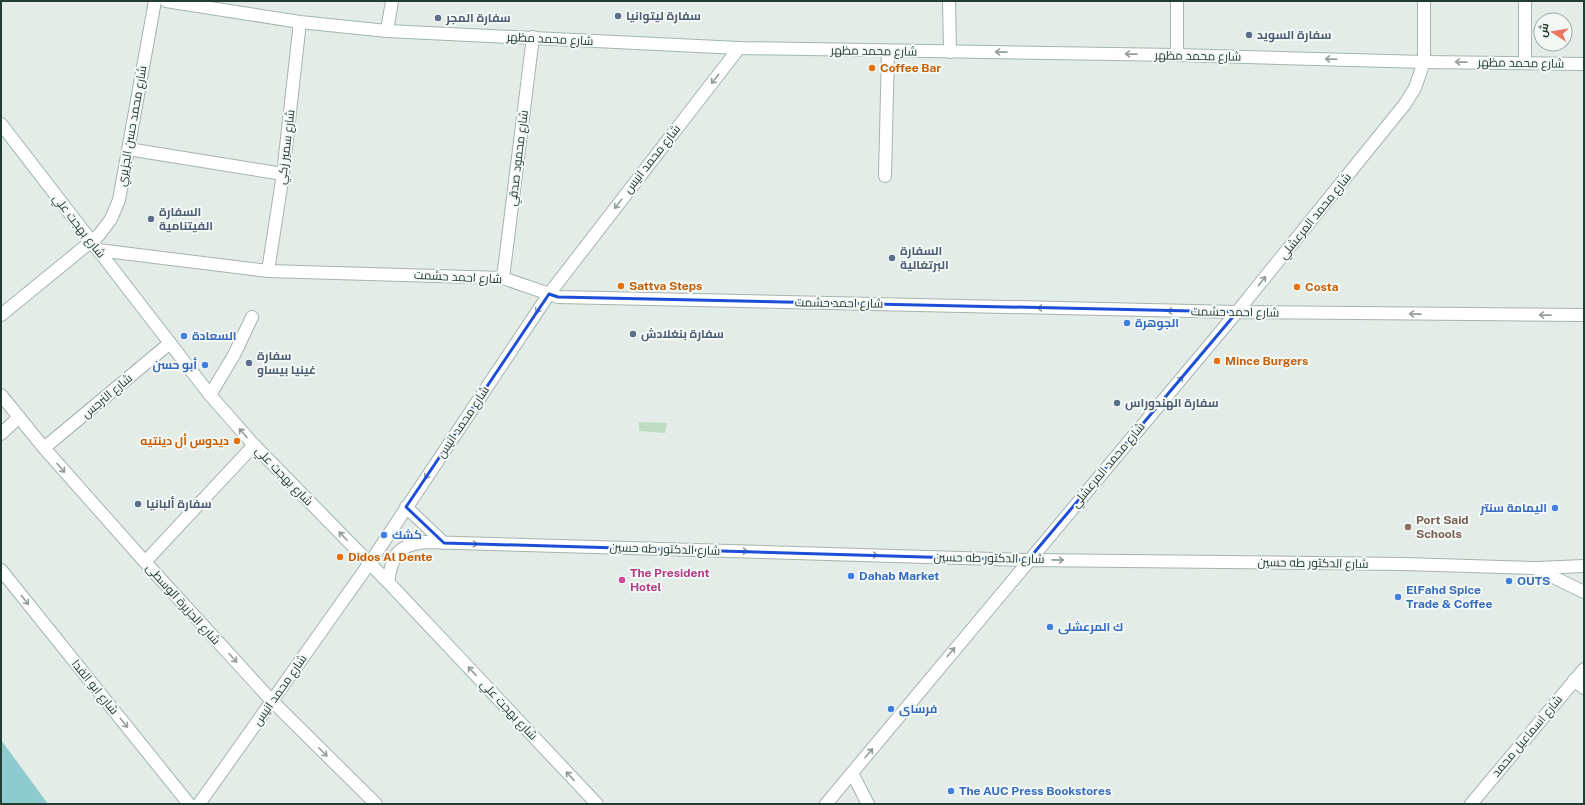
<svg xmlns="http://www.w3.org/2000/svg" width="1585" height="805" font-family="'Public Sans',Cairo,sans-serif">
  <rect width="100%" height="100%" fill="#e3ece7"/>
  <path fill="#bddcc2" d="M 639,422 L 667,423 L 665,433 L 639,431 Z"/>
  <path fill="#8dcbce" d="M 1,740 L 48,804 L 1,804 Z"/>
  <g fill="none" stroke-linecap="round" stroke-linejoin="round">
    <g stroke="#a6b4ad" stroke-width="14">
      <path id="street" d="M 949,1 L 950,52
        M 1525,1 L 1525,63
        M 387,31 L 392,1
        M 1177,55 L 1177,1
        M 128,149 L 283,174
        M 885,176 L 888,51
        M 98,250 L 268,271 L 503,278 L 558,297 L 1237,312 L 1584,315
        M 268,271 L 283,174 L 300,22
        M 503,278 L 533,37
        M 1,315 L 99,235 L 111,219 L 119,200 L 155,1
        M 1,395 L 44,448 L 145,562 L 272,701 L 376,804
        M 210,395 L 234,355 L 252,317
        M 1,434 L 19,417
        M 44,448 L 170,343
        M 406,507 L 444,543
        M 145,562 L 254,445
        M 1537,568 L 1584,566
        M 388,582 C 392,556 397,545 425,542 L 1028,560 L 1404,564 L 1535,568 L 1584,592
        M 1574,680 L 1584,688
        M 852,773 L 868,804
        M 199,804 L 369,564 L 549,294 L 739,48
        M 826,804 L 1237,312 L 1405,104 L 1415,88 L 1424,62 L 1424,1
        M 1471,804 L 1584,669"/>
    </g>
    <g stroke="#a1b7ad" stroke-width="14">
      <path id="secondary" d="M 166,1 L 300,22 L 387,31 L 739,48 L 1177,55 L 1424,62 L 1584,64
        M 1,124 L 210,395 L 254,445 L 388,582 L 597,804
        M 1,570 L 189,804"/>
    </g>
    <use href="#street" stroke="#fff" stroke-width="12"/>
    <use href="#secondary" stroke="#fff" stroke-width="12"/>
  </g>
  <defs><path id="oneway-shaft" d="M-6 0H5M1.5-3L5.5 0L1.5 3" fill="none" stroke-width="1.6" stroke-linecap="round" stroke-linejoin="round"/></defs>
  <g stroke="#919e99">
    <use href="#oneway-shaft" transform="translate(1001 52) rotate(-179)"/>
    <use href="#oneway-shaft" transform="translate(1131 54) rotate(-179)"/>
    <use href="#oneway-shaft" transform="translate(1331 59) rotate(-178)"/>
    <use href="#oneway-shaft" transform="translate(1461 62) rotate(-179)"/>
    <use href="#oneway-shaft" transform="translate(715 79) rotate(128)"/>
    <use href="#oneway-shaft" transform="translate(618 204) rotate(128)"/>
    <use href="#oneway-shaft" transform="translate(1262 281) rotate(-51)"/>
    <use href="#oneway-shaft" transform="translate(539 308) rotate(124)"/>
    <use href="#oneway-shaft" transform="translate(1043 308) rotate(-179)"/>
    <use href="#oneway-shaft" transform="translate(1173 311) rotate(-179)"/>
    <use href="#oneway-shaft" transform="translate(1415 314) rotate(-179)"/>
    <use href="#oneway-shaft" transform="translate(1545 315) rotate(-179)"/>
    <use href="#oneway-shaft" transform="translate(1179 381) rotate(-50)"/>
    <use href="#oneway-shaft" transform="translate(243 433) rotate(-131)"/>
    <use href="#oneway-shaft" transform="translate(61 468) rotate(49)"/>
    <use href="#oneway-shaft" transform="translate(428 474) rotate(124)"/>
    <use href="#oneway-shaft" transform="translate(343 536) rotate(-134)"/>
    <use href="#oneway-shaft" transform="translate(472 544) rotate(2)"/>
    <use href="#oneway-shaft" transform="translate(742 551) rotate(2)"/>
    <use href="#oneway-shaft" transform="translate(872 555) rotate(2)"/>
    <use href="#oneway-shaft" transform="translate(1058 560) rotate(1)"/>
    <use href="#oneway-shaft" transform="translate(25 600) rotate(51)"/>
    <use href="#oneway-shaft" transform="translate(951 652) rotate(-50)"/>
    <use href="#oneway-shaft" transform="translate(233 658) rotate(48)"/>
    <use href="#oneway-shaft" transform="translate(472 671) rotate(-133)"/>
    <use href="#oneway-shaft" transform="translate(124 723) rotate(51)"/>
    <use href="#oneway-shaft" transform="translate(323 752) rotate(45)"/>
    <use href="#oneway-shaft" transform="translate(869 753) rotate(-50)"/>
    <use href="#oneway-shaft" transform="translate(570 776) rotate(-133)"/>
  </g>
  <path fill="none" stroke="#1d4ed8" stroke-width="3" stroke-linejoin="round" d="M 549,294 L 558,297 L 1237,312 L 1028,560 L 444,543 L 406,507 Z"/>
  <g fill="#5c6f8a" stroke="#f3f8f5" stroke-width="1.5">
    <circle cx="618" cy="16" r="4"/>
    <circle cx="438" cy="18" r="4"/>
    <circle cx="1249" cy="35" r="4"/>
    <circle cx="151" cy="219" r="4"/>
    <circle cx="892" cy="258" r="4"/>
    <circle cx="633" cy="334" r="4"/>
    <circle cx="249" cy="363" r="4"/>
    <circle cx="1117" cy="403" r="4"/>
    <circle cx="138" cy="504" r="4"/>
  </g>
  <g fill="#e8710a" stroke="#f3f8f5" stroke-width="1.5">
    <circle cx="872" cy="68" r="4"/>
    <circle cx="621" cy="286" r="4"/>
    <circle cx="1297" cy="287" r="4"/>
    <circle cx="1217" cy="361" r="4"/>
    <circle cx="237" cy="441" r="4"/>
    <circle cx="340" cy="557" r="4"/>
  </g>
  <g fill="#3f7fe0" stroke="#f3f8f5" stroke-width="1.5">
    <circle cx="1127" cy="323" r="4"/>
    <circle cx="184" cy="336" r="4"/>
    <circle cx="205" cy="365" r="4"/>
    <circle cx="1555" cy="508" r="4"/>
    <circle cx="384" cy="535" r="4"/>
    <circle cx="851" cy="576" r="4"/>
    <circle cx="1509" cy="581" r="4"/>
    <circle cx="1398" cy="597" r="4"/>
    <circle cx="1050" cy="627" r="4"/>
    <circle cx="891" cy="709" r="4"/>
    <circle cx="951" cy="791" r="4"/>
  </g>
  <circle fill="#8d6e63" stroke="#f3f8f5" stroke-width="1.5" cx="1408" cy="527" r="4"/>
  <circle fill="#d1479c" stroke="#f3f8f5" stroke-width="1.5" cx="622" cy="580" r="4"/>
  <g text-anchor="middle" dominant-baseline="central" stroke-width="4" stroke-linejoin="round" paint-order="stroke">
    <g font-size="12" font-weight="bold" fill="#4e5e75" stroke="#f3f8f5" text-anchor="start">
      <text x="626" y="16">سفارة ليتوانيا</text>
      <text x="446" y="18">سفارة المجر</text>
      <text x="1257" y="35">سفارة السويد</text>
      <text x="159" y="212">السفارة<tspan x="159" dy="14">الفيتنامية</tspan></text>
      <text x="900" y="251">السفارة<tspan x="900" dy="14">البرتغالية</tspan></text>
      <text x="641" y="334">سفارة بنغلادش</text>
      <text x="257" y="356">سفارة<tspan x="257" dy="14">غينيا بيساو</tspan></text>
      <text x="1125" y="403">سفارة الهندوراس</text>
      <text x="146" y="504">سفارة ألبانيا</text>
    </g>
    <g font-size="12" fill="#233c33" stroke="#f3f8f5">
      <text transform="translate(550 39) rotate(3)">شارع محمد مظهر</text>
      <text transform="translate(874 51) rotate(1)">شارع محمد مظهر</text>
      <text transform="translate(1198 56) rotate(1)">شارع محمد مظهر</text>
      <text transform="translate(1521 63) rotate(1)">شارع محمد مظهر</text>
      <text transform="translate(132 126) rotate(-80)">شارع محمد حسن الجزيري</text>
      <text transform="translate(286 147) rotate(-83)">شارع سمير زكي</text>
      <text transform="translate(518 158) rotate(-83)">شارع محمود صدقي</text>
      <text transform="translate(652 159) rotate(-52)">شارع محمد انيس</text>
      <text transform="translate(1315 216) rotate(-51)">شارع محمد المرعشلي</text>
      <text transform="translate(79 226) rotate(52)">شارع بهجت علي</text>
      <text transform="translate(458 277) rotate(3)">شارع احمد حشمت</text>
      <text transform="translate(839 303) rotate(1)">شارع احمد حشمت</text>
      <text transform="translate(1235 312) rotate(1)">شارع احمد حشمت</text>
      <text transform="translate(107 396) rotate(-40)">شارع النرجس</text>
      <text transform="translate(463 422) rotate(-56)">شارع محمد انيس</text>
      <text transform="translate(1108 465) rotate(-50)">شارع محمد المرعشلي</text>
      <text transform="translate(284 476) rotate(46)">شارع بهجت علي</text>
      <text transform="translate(665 549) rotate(2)">شارع الدكتور طه حسين</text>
      <text transform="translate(989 558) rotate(1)">شارع الدكتور طه حسين</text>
      <text transform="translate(1313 563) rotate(1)">شارع الدكتور طه حسين</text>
      <text transform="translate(183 604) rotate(48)">شارع الجزيرة الوسطى</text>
      <text transform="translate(95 687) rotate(51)">شارع ابو الفدا</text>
      <text transform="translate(280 690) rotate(-55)">شارع محمد انيس</text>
      <text transform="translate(509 710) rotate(47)">شارع بهجت علي</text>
      <text transform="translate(1527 736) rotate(-50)">شارع اسماعيل محمد</text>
    </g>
    <g font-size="12" font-weight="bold" fill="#c56008" stroke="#f3f8f5" text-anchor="start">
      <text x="880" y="68">Coffee Bar</text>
      <text x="629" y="286">Sattva Steps</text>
      <text x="1305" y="287">Costa</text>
      <text x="1225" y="361">Mince Burgers</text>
      <text x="229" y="441" text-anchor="end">ديدوس أل دينتيه</text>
      <text x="348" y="557">Didos Al Dente</text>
    </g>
    <g font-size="12" font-weight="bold" fill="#366cbe" stroke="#f3f8f5" text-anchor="start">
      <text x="1135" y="323">الجوهرة</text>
      <text x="192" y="336">السعادة</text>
      <text x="197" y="365" text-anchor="end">أبو حسن</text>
      <text x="1547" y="508" text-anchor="end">اليمامة سنتر</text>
      <text x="392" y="535">كشك</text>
      <text x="859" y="576">Dahab Market</text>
      <text x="1517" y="581">OUTS</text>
      <text x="1406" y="590">ElFahd Spice<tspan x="1406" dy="14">Trade &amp; Coffee</tspan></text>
      <text x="1058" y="627">ك المرعشلى</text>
      <text x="899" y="709">فرساى</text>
      <text x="959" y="791">The AUC Press Bookstores</text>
    </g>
    <g font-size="12" font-weight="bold" fill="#785e54" stroke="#f3f8f5" text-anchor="start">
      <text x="1416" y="520">Port Said<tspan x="1416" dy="14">Schools</tspan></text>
    </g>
    <g font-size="12" font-weight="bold" fill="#b23c85" stroke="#f3f8f5" text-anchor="start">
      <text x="630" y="573">The President<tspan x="630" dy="14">Hotel</tspan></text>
    </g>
  </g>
  <rect width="1585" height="805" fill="none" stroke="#233c33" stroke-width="4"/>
  <g transform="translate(1553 32) rotate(282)"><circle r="19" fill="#f3f8f5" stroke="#a0ada7"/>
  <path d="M0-3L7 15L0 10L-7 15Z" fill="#eb7662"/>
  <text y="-6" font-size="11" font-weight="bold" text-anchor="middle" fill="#233c33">ش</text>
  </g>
</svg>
